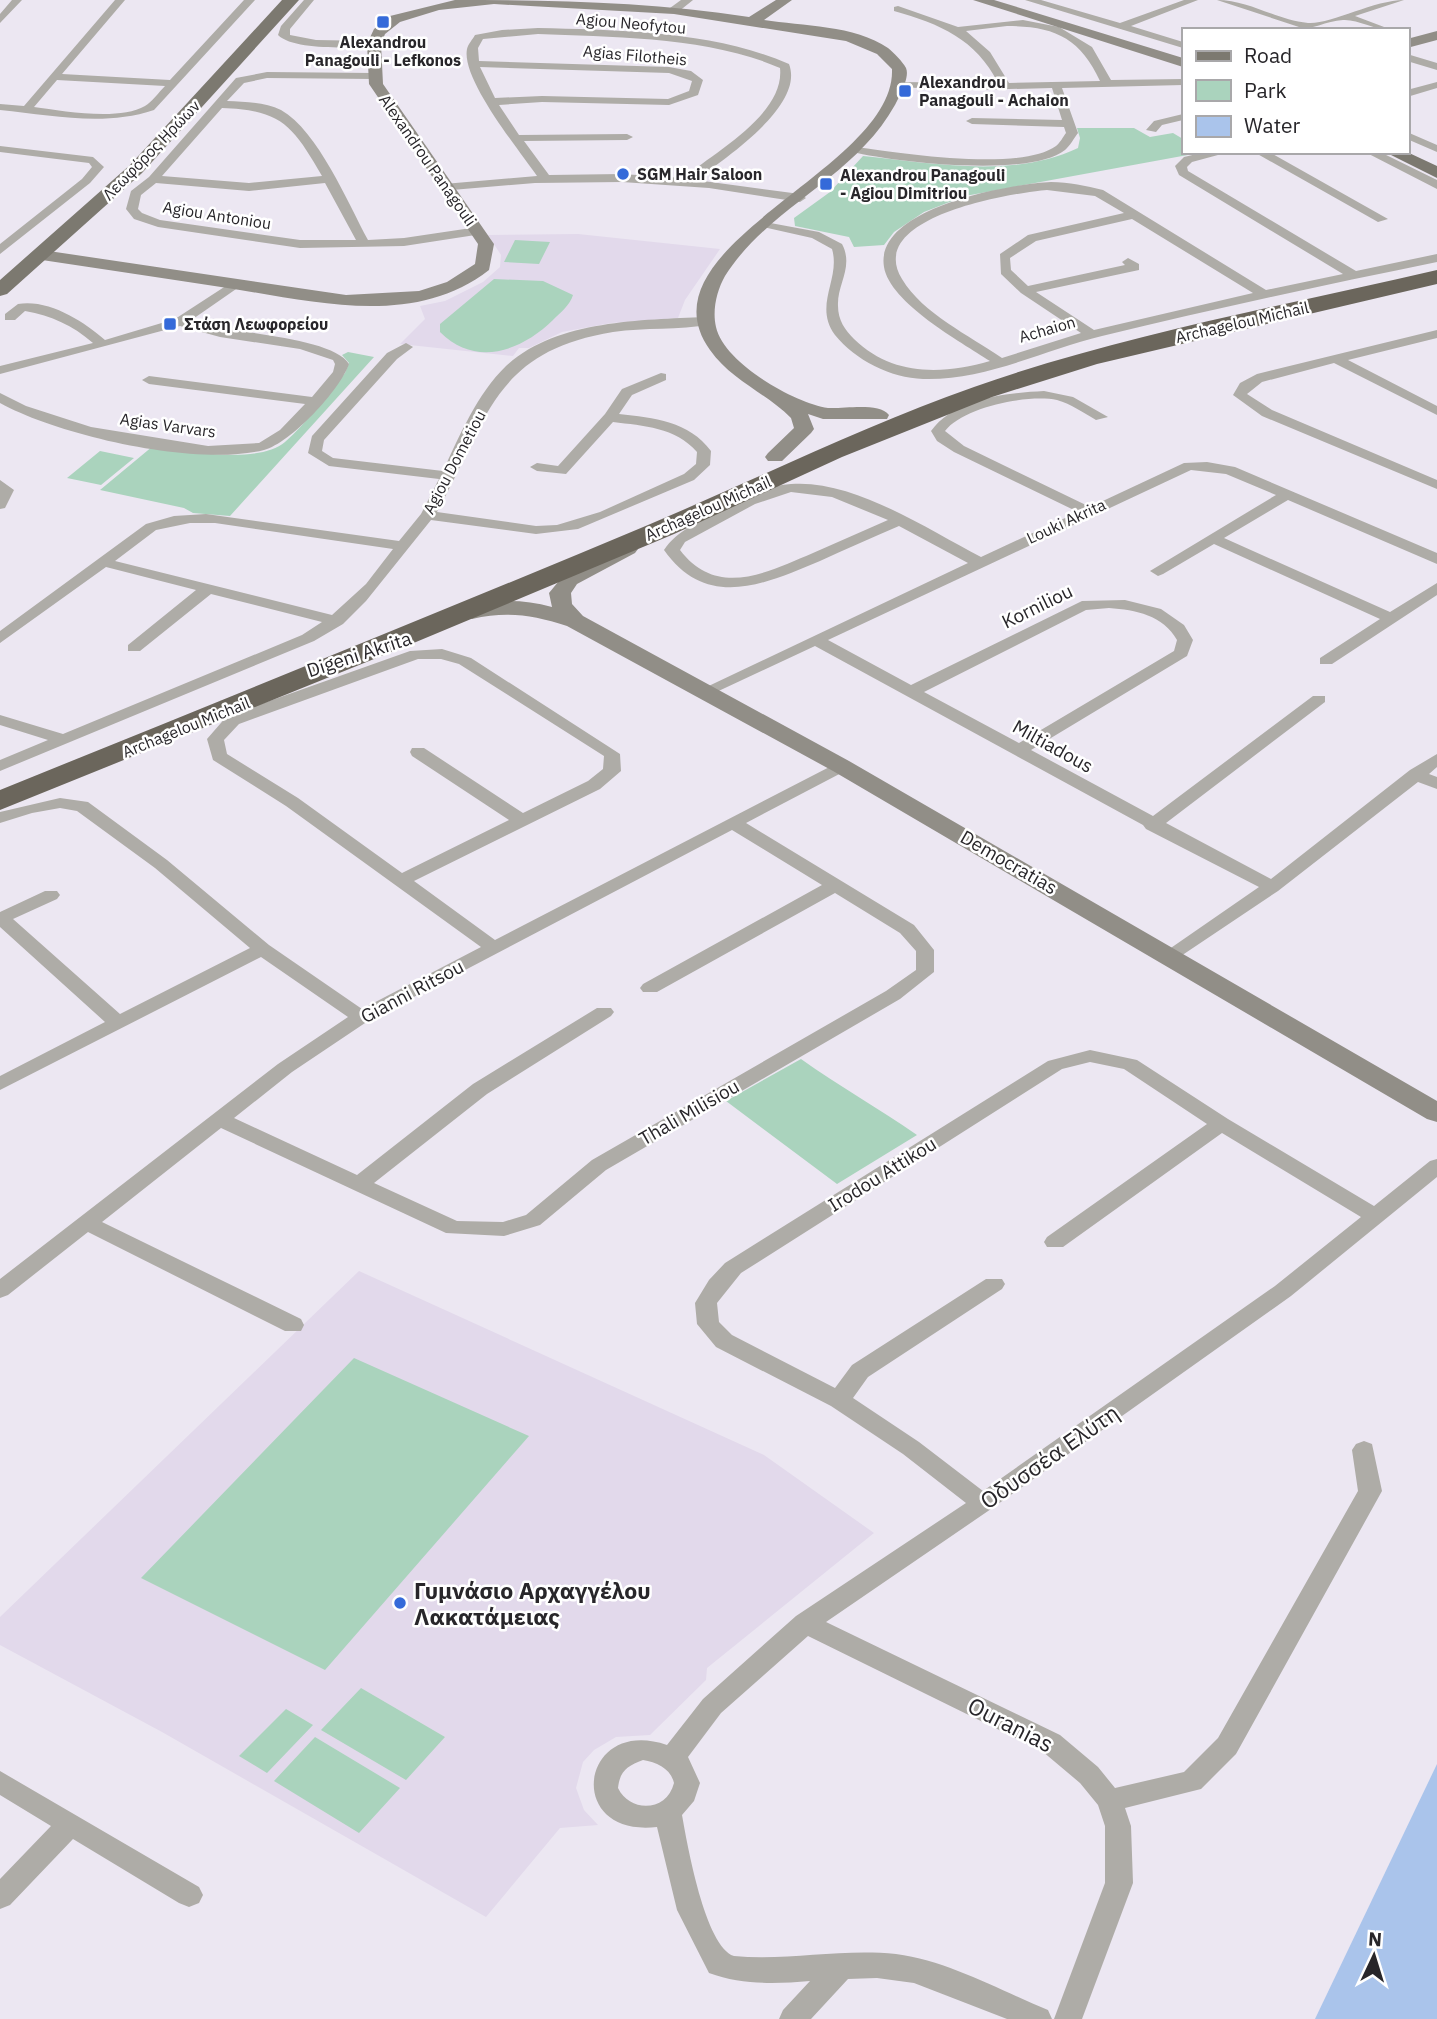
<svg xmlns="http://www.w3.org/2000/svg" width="1437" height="2019" font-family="'IBM Plex Sans',sans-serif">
  <rect width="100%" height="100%" fill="#ece7f2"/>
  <path fill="#e2d9eb" d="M 578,234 L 720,249 L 685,300 L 678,318 L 611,323 L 562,332 L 529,348 L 519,348 L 513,356 L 400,344 L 425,319 L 420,306 L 445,301 L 483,282 L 500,267 L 501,255 L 488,235 Z
    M 359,1271 L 764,1455 L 874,1533 L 707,1668 L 706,1680 L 650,1735 L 616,1737 L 594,1750 L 583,1762 L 576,1788 L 584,1810 L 598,1825 L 560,1828 L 486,1917 L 162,1732 L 0,1645 L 0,1617 Z"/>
  <path fill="#aad3bd" d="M 1077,128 L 1134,128 L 1150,137 L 1173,133 L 1183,139 L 1183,152 L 1204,152 L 965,196 L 924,212 L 894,232 L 884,245 L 854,247 L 849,237 L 795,226 L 794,218 L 830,192 L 863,156 C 933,163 1013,179 1078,148 L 1080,138 Z
    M 515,240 L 550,242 L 539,264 L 504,262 Z
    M 494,279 L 543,281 L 573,295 C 570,305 560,313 553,320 C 521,351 476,368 440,332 L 440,324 Z
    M 348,352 L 374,357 L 230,516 L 193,513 L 184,508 L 100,490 L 153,446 C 185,451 258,465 285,442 C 307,423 326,395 345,373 L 349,363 L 342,355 Z
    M 100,451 L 134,458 L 101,485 L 67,478 Z
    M 801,1059 C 839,1086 878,1108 917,1135 L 837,1184 L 726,1101 Z
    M 354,1358 L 529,1436 L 325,1670 L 141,1578 Z
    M 361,1688 L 445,1737 L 406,1780 L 321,1730 Z
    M 286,1709 L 313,1725 L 267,1773 L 239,1756 Z
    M 315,1737 L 400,1788 L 359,1833 L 274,1781 Z"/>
  <path fill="#aac4eb" d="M 1437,1764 L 1437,2019 L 1315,2019 Z"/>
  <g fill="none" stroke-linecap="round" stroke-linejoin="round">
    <path fill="#aeaca7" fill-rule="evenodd" d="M 12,0 L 22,0 L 0,23 L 0,14 Z
      M 115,0 L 125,0 L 62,74 L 170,80 L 244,0 L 255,0 L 154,110 C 103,127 52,115 0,110 L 0,104 L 24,106 ZM 57,80 L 165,86 C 159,92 152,102 145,106 C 119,121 63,111 34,107 Z
      M 304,0 L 314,0 L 290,29 L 290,35 L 316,40 L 374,41 L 379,44 L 374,47 C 351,47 294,51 278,35 L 281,26 Z
      M 681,0 L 693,0 L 678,12 L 670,12 L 670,8 Z
      M 1025,0 L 1041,0 L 1120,23 L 1184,0 L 1198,0 L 1131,26 L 1183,42 L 1183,48 Z
      M 1217,0 C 1249,0 1276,20 1308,23 C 1329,25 1374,0 1404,0 L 1355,16 L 1392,30 C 1375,30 1357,19 1343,20 C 1326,21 1312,30 1294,30 L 1299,27 Z
      M 898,6 L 958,27 L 1023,20 L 1059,27 L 1092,47 L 1111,80 L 1183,79 L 1183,85 L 1062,88 L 1078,133 C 1074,138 1070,146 1065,150 C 1030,178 895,162 852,152 L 850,150 L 856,147 C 900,153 1020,172 1056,146 C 1060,143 1063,137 1066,133 L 1064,127 L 972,124 L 966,121 L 972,118 L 1062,120 L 1052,88 L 972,90 L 893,87 L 892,85 L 897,82 L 998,83 C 976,39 940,24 894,11 L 894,7 ZM 1007,26 C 1053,26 1080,37 1100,81 L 1009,83 L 990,52 L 966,31 Z
      M 538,28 C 620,30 713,31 789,64 C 805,106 725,158 696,180 L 800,194 L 806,198 L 800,202 L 709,188 L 622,182 L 535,183 L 440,191 L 440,185 L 444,184 L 537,176 C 519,150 461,79 467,49 C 468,44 473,39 475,35 L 502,30 ZM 538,34 C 614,37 710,37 780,68 C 785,114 715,152 683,178 L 622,174 L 549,175 L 524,141 L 627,140 L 633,137 L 627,134 L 519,135 L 499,105 L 542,102 L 669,105 L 698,95 L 703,80 L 691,71 L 669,67 L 479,61 L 478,48 L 483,39 ZM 480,67 L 669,73 L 692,81 L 689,91 L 668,99 L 542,96 L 495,98 Z
      M 1407,54 L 1437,63 L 1437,70 L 1407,61 Z
      M 267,72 L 373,73 L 378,76 L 373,79 L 267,78 L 244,83 L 227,101 C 245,102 265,102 281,110 C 318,131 348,203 368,240 L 404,238 L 478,227 L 484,231 L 482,234 L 404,246 L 300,248 L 158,227 L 134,219 L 126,209 L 131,191 L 149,177 L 236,78 ZM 222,108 C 282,110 293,126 322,176 L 249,183 L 162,176 ZM 156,183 L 249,191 L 325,183 L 356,240 L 300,240 L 160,220 L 142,213 L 138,209 L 141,195 Z
      M 1437,82 L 1437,88 L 1407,97 L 1407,90 Z
      M 1183,114 L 1183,120 L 1162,125 L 1156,132 L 1146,130 L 1154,121 Z
      M 1407,132 L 1437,145 L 1437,152 L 1407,139 Z
      M 0,146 L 93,157 L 104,167 L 90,183 L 0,254 L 0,244 L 82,179 L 92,167 L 89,163 L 0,152 Z
      M 1205,152 L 1229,152 L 1192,162 L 1187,167 L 1188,171 L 1356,271 L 1437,254 L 1437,262 C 1324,285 1214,309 1102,336 C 1044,350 984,381 923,379 C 891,378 855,360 835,335 C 813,305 841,279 832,249 L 812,238 L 759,226 L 765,222 L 819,232 L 842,244 C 854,267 837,284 838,306 C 838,320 845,330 854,339 C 892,376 942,375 990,361 C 961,342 890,303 884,267 C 874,208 1009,184 1051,182 C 1069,182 1086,186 1103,190 L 1266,290 L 1343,274 L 1179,175 L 1175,166 L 1184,157 ZM 1047,190 L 1095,196 L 1124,213 L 1028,235 L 1000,254 L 1001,274 L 1021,293 L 1081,333 L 1002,358 C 969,335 923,314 902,279 C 864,217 1011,193 1047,190 ZM 1132,219 L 1253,293 L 1094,330 L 1036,292 L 1139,270 L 1139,264 L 1128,258 L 1122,262 L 1125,265 L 1028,286 L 1011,270 L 1010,258 L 1036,241 Z
      M 1254,152 L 1269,152 L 1388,219 L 1378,222 Z
      M 1365,152 L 1380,152 L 1437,180 L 1437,189 Z
      M 235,280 L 239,281 L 239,287 L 190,321 C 225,333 333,336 349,364 C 340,390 291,443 264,450 C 197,467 60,436 0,403 L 0,393 L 26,406 L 91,427 L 208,446 L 259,443 L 280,430 L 305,404 L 149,384 L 142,380 L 149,376 L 312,397 L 333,372 L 335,364 L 333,360 L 300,349 L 220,337 L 180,326 L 0,374 L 0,366 L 93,343 C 72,325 52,316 25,311 L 15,320 L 5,320 L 5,314 L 18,304 C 49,299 83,321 105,340 L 175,319 Z
      M 705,317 L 710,318 L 710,324 C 679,331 645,327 613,332 C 492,352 488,420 437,512 L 536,526 L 557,525 L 600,512 L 684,474 L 696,464 L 697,452 C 675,427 644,426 613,422 L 566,474 L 537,471 L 530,467 L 537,463 L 558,466 L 605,414 L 622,389 L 661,373 L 666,374 L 666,380 L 632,395 L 619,414 C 654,418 689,421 711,451 L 710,465 L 694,480 L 578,529 L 536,534 L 431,520 L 366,601 L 343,624 L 314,641 L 0,771 L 0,760 L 48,740 L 0,725 L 0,715 L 63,734 L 302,635 L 322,622 L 211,594 L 140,651 L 128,651 L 128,645 L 196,590 L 106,567 L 0,643 L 0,631 L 146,524 L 174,516 L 206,514 L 399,541 L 421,514 L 439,479 L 329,466 L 308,453 L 312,436 L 387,353 L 406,343 L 413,347 L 397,359 L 324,440 L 322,451 L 333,458 L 443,471 C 460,435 477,394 506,366 C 556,320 641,320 705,317 ZM 190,523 L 215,523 L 393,549 L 366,584 L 332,615 L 115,561 L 156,530 Z
      M 1437,330 L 1437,338 L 1348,360 L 1437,406 L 1437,415 L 1334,363 L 1262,382 L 1247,394 L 1272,410 L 1437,480 L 1437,489 L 1262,416 L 1233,395 L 1240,383 L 1257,374 Z
      M 1044,391 L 1073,397 L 1108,417 L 1096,420 C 1084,413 1071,404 1057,400 C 1028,394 963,407 945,431 L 964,446 L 1090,507 L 1184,463 L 1207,462 L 1235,467 L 1437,553 L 1437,564 L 1288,500 L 1224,538 L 1390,612 L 1437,583 L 1437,595 L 1332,664 L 1320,664 L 1320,658 L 1380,619 L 1214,544 L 1163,574 L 1158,576 L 1150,571 L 1276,495 L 1226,474 L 1191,470 L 828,640 L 911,685 L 1082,601 L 1125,600 L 1161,609 L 1184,625 L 1193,640 L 1187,656 L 1031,750 L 1153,816 L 1313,696 L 1325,696 L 1325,702 L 1166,823 L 1271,879 L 1410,770 L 1437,754 L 1437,767 L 1429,774 L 1437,777 L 1437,789 L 1418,782 L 1278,891 L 1172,962 L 1163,956 L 1165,952 L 1259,887 L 1146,829 L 1143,825 L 815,646 L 710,695 L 704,697 L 696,692 L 968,563 L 899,526 C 873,537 846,549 820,561 C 765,584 707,611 664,550 C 677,530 700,522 721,510 C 742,499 766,485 791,484 C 853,479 927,529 981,557 L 1078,512 L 954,452 L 937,441 L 931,431 C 955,398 1006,393 1044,391 ZM 791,492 L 832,497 L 888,520 C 863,531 838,542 813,553 C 768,572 717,599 680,550 L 685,542 L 755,504 ZM 1109,608 C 1136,610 1163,615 1177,640 L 1174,651 L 1019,743 L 924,692 L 1086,610 Z
      M 0,480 L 14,490 L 5,508 L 0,509 Z
      M 442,649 L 471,658 L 620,754 L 621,771 L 600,789 L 414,881 L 495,940 L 841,761 L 850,766 L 847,770 L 746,823 L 914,925 L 934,950 L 934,972 L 900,999 L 606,1170 L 540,1225 L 504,1236 L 446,1233 L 221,1128 L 102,1222 L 301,1319 L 304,1325 L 301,1331 L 285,1331 L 88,1232 L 8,1295 L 0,1298 L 0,1279 L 278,1064 L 348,1017 L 261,957 L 0,1090 L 0,1076 L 105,1022 L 0,927 L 0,912 L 45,891 L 57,891 L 60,895 L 57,899 L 13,919 L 120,1014 L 250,948 L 155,868 L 77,811 L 60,808 L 32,813 L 0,823 L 0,812 L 60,798 L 88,802 L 167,860 L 269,945 L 362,1009 L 481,947 L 286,806 L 213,760 L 207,739 L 227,716 L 410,651 ZM 418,659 L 441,659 L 459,664 L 604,756 L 603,769 L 588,781 L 523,813 L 424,748 L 412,748 L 410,752 L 412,756 L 509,820 L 402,873 L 298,798 L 227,754 L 224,740 L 239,724 ZM 732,830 L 822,885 L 643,984 L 640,988 L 643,992 L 657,992 L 835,893 L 900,933 L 916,951 L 916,970 L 886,991 L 592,1160 L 526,1215 L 503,1222 L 457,1221 L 374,1183 L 487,1094 L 611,1016 L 614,1012 L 611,1008 L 597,1008 L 473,1084 L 357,1175 L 234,1118 L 292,1072 L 368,1021 Z
      M 1090,1050 L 1137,1060 L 1228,1119 L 1374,1206 L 1430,1161 L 1437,1159 L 1437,1177 L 1291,1296 L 991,1509 L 826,1622 L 1060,1735 L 1098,1767 L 1115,1788 L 1184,1772 L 1218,1738 L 1358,1491 L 1352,1450 L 1356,1444 L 1364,1441 L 1372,1444 L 1382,1491 L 1236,1754 L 1201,1789 L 1125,1808 L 1131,1826 L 1133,1883 L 1082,2019 L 1054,2019 L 1105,1883 L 1105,1826 L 1098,1805 L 1080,1783 L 1042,1751 L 808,1636 L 721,1713 L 688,1757 L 700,1783 L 694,1801 L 682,1815 C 687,1843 705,1947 734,1956 C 788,1961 842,1948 896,1954 C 949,1961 999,1990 1048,2010 L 1052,2019 L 1007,2019 L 914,1983 L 877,1978 L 848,1979 L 811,2019 L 779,2019 L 783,2010 L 810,1981 C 775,1984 742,1985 709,1973 L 677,1910 L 657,1827 C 563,1838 580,1715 667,1745 L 703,1699 L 796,1616 L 966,1503 L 903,1454 L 831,1406 L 716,1347 L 697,1324 L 695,1303 L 709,1280 L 725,1263 L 1048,1061 ZM 1090,1062 L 1124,1069 L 1207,1124 L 1047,1237 L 1044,1242 L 1047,1247 L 1063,1247 L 1222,1133 L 1361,1217 L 1275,1286 L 983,1491 L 919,1442 L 853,1398 L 868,1377 L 1002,1289 L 1005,1284 L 1002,1279 L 986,1279 L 852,1365 L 835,1388 L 732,1335 L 719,1322 L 717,1303 L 741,1273 L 1062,1069 ZM 643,1760 C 657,1762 671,1769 674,1783 C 667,1812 630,1813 618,1788 C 620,1770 628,1766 643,1760 Z
      M 0,1771 L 199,1887 L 203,1895 L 199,1903 L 189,1907 L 179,1903 L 73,1839 L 10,1905 L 0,1909 L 0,1879 L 51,1826 L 0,1795 Z"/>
    <path fill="#918e87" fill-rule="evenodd" d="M 455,0 C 554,0 651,2 749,17 L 776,0 L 792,0 L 764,20 C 802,26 855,25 888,48 C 893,52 903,62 906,68 C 909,75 904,86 901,93 C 863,176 771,203 725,276 C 717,290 712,310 716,327 C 724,363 794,403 828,408 C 844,409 879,402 889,415 L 887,419 L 823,419 L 808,414 L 814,429 L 811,433 L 782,461 L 768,461 L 765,457 L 768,453 L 794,428 L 791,418 C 766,393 731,380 710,350 C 635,245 896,170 892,69 L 877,54 L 846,41 L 674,14 L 494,4 L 439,10 L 400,22 L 385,34 L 381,44 L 383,84 L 494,244 L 489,270 C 412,330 309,300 221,287 C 162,278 102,269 42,260 L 34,255 L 42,250 L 346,295 L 419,291 L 447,282 L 475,264 L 478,244 L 369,84 L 367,44 L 374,29 L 390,16 Z
      M 973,0 L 994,0 L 1183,58 L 1183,67 Z
      M 1437,31 L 1437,40 L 1407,48 L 1407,39 Z
      M 628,543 L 635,545 L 638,549 L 635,553 L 577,584 L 571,593 L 572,604 L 583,616 L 849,761 L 1437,1101 L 1437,1122 L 1427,1119 L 833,771 L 567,626 C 533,615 507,611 472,619 L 461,613 L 464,608 C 495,599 521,599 552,607 L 549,593 L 563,576 Z"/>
    <path fill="#7c7970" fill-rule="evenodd" d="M 282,0 L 299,0 L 142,173 L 7,294 L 0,296 L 0,280 L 130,165 Z
      M 1385,152 L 1407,152 L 1437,166 L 1437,178 Z"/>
    <path fill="#6b665c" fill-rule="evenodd" d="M 1437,270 L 1437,284 L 1097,364 L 992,397 L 842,457 L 674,534 L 416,642 L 0,810 L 0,790 C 217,702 433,615 648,525 C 757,479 863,426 974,387 C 1124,334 1283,306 1437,270 Z"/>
  </g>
  <g fill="#356ad9" stroke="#fff" stroke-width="2.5">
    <rect x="376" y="15" width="14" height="14" rx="3.5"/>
    <rect x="898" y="84" width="14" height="14" rx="3.5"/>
    <circle cx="623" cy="174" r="7"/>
    <rect x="819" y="177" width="14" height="14" rx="3.5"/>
    <rect x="163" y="317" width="14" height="14" rx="3.5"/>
    <circle cx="400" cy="1603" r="7"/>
  </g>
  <g text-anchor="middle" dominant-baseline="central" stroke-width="5" stroke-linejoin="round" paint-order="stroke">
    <g font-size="16" fill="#28262a" stroke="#fff">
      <text transform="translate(631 23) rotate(5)">Agiou Neofytou</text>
      <text transform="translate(635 55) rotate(5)">Agias Filotheis</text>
      <text transform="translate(151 150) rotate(-46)">Λεωφόρος Ηρώων</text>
      <text transform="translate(428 160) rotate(55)">Alexandrou Panagouli</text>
      <text transform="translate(217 215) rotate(9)">Agiou Antoniou</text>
      <text transform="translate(1242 322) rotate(-13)">Archagelou Michail</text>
      <text transform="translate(1047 329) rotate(-16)">Achaion</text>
      <text transform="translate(168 425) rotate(8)">Agias Varvars</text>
      <text transform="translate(454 462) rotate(-62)">Agiou Dometiou</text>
      <text transform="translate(708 508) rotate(-24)">Archagelou Michail</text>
      <text transform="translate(1066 521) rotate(-25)">Louki Akrita</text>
      <text transform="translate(186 727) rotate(-22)">Archagelou Michail</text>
    </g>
    <g font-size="16" font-weight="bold" fill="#28262a" stroke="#fff" text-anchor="start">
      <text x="383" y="42" text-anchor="middle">Alexandrou<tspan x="383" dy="18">Panagouli - Lefkonos</tspan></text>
      <text x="919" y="82">Alexandrou<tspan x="919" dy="18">Panagouli - Achaion</tspan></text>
      <text x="637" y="174">SGM Hair Saloon</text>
      <text x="840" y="175">Alexandrou Panagouli<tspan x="840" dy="18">- Agiou Dimitriou</tspan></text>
      <text x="184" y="324">Στάση Λεωφορείου</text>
    </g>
    <g font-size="19" fill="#28262a" stroke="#fff">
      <text transform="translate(1037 606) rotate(-26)">Korniliou</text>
      <text transform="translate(359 654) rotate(-18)">Digeni Akrita</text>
      <text transform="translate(1053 746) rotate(29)">Miltiadous</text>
      <text transform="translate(1009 862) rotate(30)">Democratias</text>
      <text transform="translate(412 991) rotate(-28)">Gianni Ritsou</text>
      <text transform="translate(689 1112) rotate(-30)">Thali Milisiou</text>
      <text transform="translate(882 1174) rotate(-32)">Irodou Attikou</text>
    </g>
    <g font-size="23" fill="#28262a" stroke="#fff">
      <text transform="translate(1049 1456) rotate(-35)">Οδυσσέα Ελύτη</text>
      <text transform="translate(1011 1724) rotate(27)">Ouranias</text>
    </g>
    <g font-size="23" font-weight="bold" fill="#28262a" stroke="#fff" text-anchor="start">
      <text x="414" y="1590">Γυμνάσιο Αρχαγγέλου<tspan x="414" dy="26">Λακατάμειας</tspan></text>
    </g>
  </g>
  <rect x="1182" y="28" width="228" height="126" fill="#ffffff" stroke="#a9a8aa" stroke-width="2"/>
  <rect x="1196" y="51" width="35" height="10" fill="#7c7970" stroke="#a9a8aa" stroke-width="2"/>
  <text x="1244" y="63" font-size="21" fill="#28262a">Road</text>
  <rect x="1196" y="80" width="35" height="21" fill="#aad3bd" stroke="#a9a8aa" stroke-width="2"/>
  <text x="1244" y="98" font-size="21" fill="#28262a">Park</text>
  <rect x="1196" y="116" width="35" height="21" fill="#aac4eb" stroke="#a9a8aa" stroke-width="2"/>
  <text x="1244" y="133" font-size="21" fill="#28262a">Water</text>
  <g transform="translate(1374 1956) rotate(4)" stroke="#ffffff" stroke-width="5" paint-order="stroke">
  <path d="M0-5L12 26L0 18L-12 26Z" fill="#28262a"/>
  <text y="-10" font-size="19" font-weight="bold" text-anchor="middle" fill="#28262a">N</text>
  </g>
</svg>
